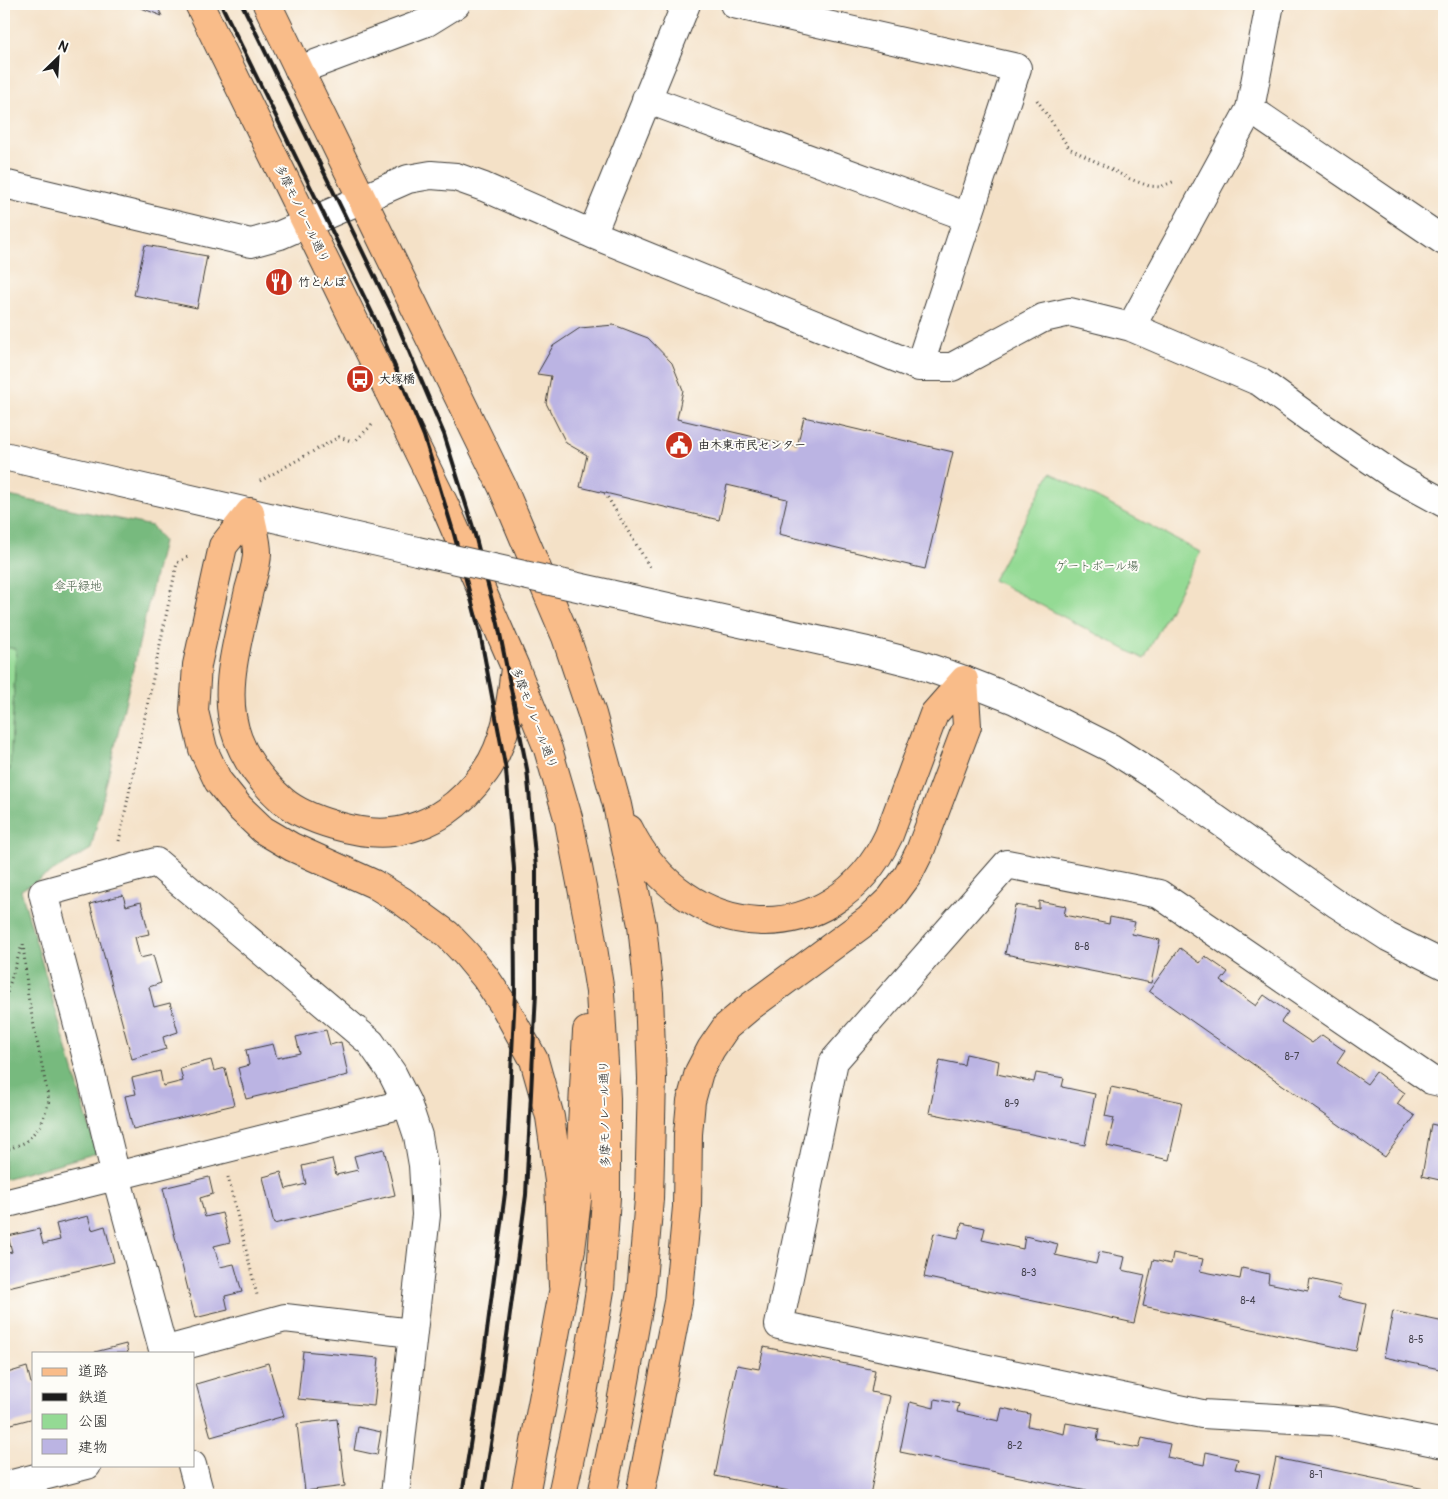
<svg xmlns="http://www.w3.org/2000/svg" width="1448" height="1499" font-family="Pangolin,'Klee One',sans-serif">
  <rect width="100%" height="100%" fill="#fdfcf7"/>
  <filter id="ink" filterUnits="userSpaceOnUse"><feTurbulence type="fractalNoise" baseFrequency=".02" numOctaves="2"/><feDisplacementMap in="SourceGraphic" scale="10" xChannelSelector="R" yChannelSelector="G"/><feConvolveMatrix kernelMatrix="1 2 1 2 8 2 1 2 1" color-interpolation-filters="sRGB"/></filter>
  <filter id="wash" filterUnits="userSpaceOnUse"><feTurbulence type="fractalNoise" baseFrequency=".0096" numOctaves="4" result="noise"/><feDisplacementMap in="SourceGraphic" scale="20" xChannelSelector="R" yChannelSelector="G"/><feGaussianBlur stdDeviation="1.12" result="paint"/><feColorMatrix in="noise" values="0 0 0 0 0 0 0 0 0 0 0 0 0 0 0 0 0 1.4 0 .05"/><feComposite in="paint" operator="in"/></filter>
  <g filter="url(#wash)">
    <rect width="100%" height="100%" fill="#f4e1c7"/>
    <path fill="#94da94" stroke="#587b58" d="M 1050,473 L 1200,552 L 1144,659 L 993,580 Z
      M 4,647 L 16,648 L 10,771 L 4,771 Z"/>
    <path fill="#77ba7e" stroke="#4a6b4d" d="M 4,495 L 152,526 L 163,541 L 91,849 L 21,890 L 97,1153 L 4,1179 L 4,771 L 10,770 L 16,649 L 4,647 Z"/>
    <g id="blocks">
      <path fill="#bbb4e3" d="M 131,4 L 156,4 L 162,16 Z
        M 145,245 L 207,256 L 197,308 L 134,295 Z
        M 614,325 L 648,338 L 672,363 L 683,390 L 677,419 L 797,447 L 804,417 L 953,452 L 925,569 L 779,534 L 787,499 L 727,485 L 719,520 L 580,487 L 587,455 L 566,443 L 546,403 L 551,376 L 537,374 L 553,346 L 580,328 Z
        M 123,895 L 126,906 L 141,902 L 149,934 L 135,937 L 140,958 L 153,955 L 161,983 L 149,987 L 154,1007 L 170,1003 L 178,1032 L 163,1037 L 166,1049 L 132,1059 L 90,904 Z
        M 1039,901 L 1066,906 L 1064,915 L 1109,924 L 1110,917 L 1135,922 L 1132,934 L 1160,940 L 1151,983 L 1005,954 L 1015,905 L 1039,909 Z
        M 1180,948 L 1200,963 L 1205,956 L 1228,972 L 1221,981 L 1256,1006 L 1264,995 L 1288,1012 L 1281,1022 L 1312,1043 L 1322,1035 L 1345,1051 L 1337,1063 L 1367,1084 L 1376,1072 L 1405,1093 L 1397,1104 L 1415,1116 L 1385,1157 L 1149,991 Z
        M 326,1030 L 330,1045 L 341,1042 L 348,1075 L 246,1099 L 238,1068 L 249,1065 L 246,1050 L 273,1044 L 277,1058 L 300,1053 L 296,1037 Z
        M 966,1054 L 999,1061 L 997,1074 L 1034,1082 L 1036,1073 L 1064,1078 L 1062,1087 L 1095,1094 L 1085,1145 L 929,1113 L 940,1060 L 964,1065 Z
        M 211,1060 L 214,1071 L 225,1068 L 234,1105 L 133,1129 L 125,1096 L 136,1094 L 132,1078 L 160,1071 L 163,1086 L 183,1081 L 180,1068 Z
        M 1111,1087 L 1182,1102 L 1169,1160 L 1107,1146 L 1114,1118 L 1105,1116 Z
        M 1431,1124 L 1444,1127 L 1444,1181 L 1422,1176 Z
        M 384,1149 L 395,1195 L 274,1224 L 263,1177 L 281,1172 L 286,1189 L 306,1184 L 302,1166 L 332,1159 L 336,1175 L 358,1170 L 354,1156 Z
        M 209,1177 L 213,1194 L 200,1198 L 205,1217 L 222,1213 L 230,1242 L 214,1246 L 220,1267 L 234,1264 L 242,1292 L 225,1296 L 228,1310 L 195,1318 L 163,1188 Z
        M 88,1216 L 92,1230 L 105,1226 L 114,1262 L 4,1288 L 4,1254 L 12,1252 L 8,1236 L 39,1229 L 43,1244 L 60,1240 L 56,1224 Z
        M 962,1223 L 985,1228 L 982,1240 L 1023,1249 L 1025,1236 L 1058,1244 L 1055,1255 L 1096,1264 L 1099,1252 L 1125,1257 L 1122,1270 L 1145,1275 L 1134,1323 L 924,1277 L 934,1233 L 958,1238 Z
        M 1173,1253 L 1203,1259 L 1200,1271 L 1240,1279 L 1242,1268 L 1269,1274 L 1268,1283 L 1308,1291 L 1310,1279 L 1341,1286 L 1338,1298 L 1366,1304 L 1356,1351 L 1143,1306 L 1153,1260 L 1171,1264 Z
        M 1393,1311 L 1444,1322 L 1444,1370 L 1384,1357 Z
        M 126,1344 L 128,1353 L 95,1353 L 95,1352 Z
        M 764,1347 L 875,1370 L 871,1392 L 890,1396 L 870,1495 L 809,1495 L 715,1476 L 737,1365 L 759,1369 Z
        M 303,1351 L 379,1358 L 374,1406 L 298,1399 Z
        M 268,1363 L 284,1416 L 211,1437 L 196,1384 Z
        M 27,1367 L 31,1383 L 34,1383 L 34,1418 L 4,1426 L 4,1374 Z
        M 935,1399 L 959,1404 L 957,1412 L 999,1421 L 1002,1408 L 1030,1414 L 1028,1426 L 1064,1434 L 1066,1423 L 1099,1429 L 1097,1440 L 1139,1448 L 1142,1438 L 1170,1444 L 1167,1457 L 1204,1465 L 1206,1452 L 1238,1459 L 1235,1469 L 1260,1474 L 1255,1495 L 1106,1495 L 900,1452 L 910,1402 L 934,1408 Z
        M 337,1419 L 345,1486 L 305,1491 L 297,1424 Z
        M 358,1427 L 381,1432 L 377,1455 L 354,1450 Z
        M 1276,1458 L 1444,1493 L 1444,1495 L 1268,1495 Z"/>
    </g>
  </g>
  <g filter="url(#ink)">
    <use href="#blocks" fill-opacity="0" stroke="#3c3a36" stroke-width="1"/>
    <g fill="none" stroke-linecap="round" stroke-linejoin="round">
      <g stroke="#3c3a36" stroke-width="30">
        <path id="minor" d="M 734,4 L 1017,68 L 919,367
          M 299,70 L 427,22 L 456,4
          M 646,99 L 968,217
          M 1250,109 L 1444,241
          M 4,184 L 251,243 L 280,235 L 408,179 L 431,175 L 456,177 L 484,187 L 592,234 L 919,367 L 952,367 L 1043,318 L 1070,312 L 1131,327 L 1260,382 L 1315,422 L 1396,477 L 1444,503
          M 592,234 L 686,4
          M 1131,327 L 1250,109 L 1270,4
          M 4,456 L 417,551
          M 609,594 L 867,651 L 918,664 L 964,680 L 1015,700 L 1111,748 L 1155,776 L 1337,904 L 1388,937 L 1444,965
          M 1444,1083 L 1431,1080 L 1159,894 L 1007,864 L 834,1061 L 779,1325 L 1202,1414 L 1331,1421 L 1444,1444
          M 4,1204 L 407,1103
          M 163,1351 L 285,1318 L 412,1333
          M 164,1353 L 116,1176 L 92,1077 L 43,893 L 156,862 L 371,1043 L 392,1073 L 407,1103 L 418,1136 L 423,1165 L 426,1215 L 395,1495
          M 192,1465 L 200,1495
          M 4,1486 L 87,1465"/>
      </g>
      <g stroke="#3c3a36" stroke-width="30">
        <path id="major" d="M 199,4 L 445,506 L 515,667 L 548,749 L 569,821 L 590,929 L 600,992 L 606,1098 L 606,1197 L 600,1290 L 582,1400 L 562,1495
          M 267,4 L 502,486 L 566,637 L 592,714 L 617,805 L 642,925 L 649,993 L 652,1079 L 649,1199 L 641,1293 L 620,1408 L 602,1495
          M 250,512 L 223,546 L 197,665 L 194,711 L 203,749 L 218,781 L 239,807 L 263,830 L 292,847 L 374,884 L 402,901 L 447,934 L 466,954 L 485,977 L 505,1007 L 534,1060 L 550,1117 L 559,1181 L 563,1286
          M 250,512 C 252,526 257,540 257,553 C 257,565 252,579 249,590 C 239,637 220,692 238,739 C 247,762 263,783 282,800 C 305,820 361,836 392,832 C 409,830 431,822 445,812 C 460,802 474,787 485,772 C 506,743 511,703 515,668
          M 629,829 C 685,944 832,957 889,835 L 934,714 L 964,680
          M 525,1495 L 571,1250 L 579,1183 L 587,1031
          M 640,1495 L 678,1302 L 687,1207 L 688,1134 L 691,1101 L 699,1072 L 711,1049 L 726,1027 L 751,1006 L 868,920 L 891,898 L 908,875 L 920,851 L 967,726 L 964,680"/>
      </g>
      <path stroke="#3c3a36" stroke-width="3" stroke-dasharray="1 4" stroke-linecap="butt" d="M 1037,100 L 1069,148 L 1130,179 L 1149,186 L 1160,187 L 1175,181
        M 260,481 L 339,437 L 354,442 L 373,424
        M 605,493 L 651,569
        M 4,677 L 4,688
        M 119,841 L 177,563 L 189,556
        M 4,1002 L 22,945
        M 4,1151 L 26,1142 L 41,1125 L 49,1101 L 28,996 L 23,943
        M 228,1177 L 257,1295"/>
      <use href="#minor" stroke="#fff" stroke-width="28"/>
      <use href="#major" stroke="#f9bc89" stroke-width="28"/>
      <path stroke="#1c1c1c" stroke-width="4" d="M 221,4 L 376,321 L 424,436 L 454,534 L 480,633 L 506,770 L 514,869 L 515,993 L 505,1193 L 481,1377 L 462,1495
        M 242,4 L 393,314 L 444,434 L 473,527 L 498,624 L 527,769 L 536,867 L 536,992 L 526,1195 L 501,1380 L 483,1495"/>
      <g stroke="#3c3a36" stroke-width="30" stroke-linecap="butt">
        <path id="minor-bridge" d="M 417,551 L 609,594"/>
      </g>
      <use href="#minor-bridge" stroke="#fff" stroke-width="28"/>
    </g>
  </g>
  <defs>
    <g id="restaurant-disc" transform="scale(1.4375)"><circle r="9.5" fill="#c8321e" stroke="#fdfcf7"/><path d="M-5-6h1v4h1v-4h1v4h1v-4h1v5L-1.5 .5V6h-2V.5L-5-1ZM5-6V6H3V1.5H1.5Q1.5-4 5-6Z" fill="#fff"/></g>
    <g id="bus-disc" transform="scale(1.4375)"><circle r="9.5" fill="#c8321e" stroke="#fdfcf7"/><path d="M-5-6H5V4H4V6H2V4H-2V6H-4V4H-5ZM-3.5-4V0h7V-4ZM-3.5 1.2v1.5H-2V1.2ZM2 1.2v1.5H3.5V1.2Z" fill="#fff"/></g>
    <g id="civic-disc" transform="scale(1.4375)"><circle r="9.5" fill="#c8321e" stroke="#fdfcf7"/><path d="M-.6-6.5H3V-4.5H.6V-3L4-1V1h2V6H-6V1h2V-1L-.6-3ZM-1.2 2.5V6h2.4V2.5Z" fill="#fff"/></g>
  </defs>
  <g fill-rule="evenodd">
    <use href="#restaurant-disc" x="279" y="282"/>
    <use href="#bus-disc" x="360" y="379"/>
    <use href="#civic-disc" x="679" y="445"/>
  </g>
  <g text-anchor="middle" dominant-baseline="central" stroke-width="4" stroke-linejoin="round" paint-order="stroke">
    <g font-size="10" fill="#44424e">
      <text x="1082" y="947">8-8</text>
      <text x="1292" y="1057">8-7</text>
      <text x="1012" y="1104">8-9</text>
      <text x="1029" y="1273">8-3</text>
      <text x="1248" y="1301">8-4</text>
      <text x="1416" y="1340">8-5</text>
      <text x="1015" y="1446">8-2</text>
      <text x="1316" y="1475">8-1</text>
    </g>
    <g font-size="12" fill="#1c1c1c" stroke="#fdfcf7">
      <text transform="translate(302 214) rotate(64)">多摩モノレール通り</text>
      <text transform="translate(534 718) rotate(69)">多摩モノレール通り</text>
      <text transform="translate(605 1114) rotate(-91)">多摩モノレール通り</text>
    </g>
    <g font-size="12" font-weight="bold" fill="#1c1c1c" stroke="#fdfcf7" text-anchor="start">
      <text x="298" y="282">竹とんぼ</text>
      <text x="379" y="379">大塚橋</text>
      <text x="698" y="445">由木東市民センター</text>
    </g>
    <g font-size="12" fill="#465e46" stroke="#fdfcf7">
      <text x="1097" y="566">ゲートボール場</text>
      <text x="78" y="586">傘平緑地</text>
    </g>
  </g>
  <rect width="1448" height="1499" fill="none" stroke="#fdfcf7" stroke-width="20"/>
  <rect x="32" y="1352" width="162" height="115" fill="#fdfcf7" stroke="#a3a29f"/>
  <rect x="42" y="1368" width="25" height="8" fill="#f9bc89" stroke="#a3a29f"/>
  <text x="78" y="1376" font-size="15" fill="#1c1c1c">道路</text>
  <rect x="42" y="1393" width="25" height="8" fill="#1c1c1c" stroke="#a3a29f"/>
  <text x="78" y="1402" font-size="15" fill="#1c1c1c">鉄道</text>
  <rect x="42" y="1414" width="25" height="15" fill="#94da94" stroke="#a3a29f"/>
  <text x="78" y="1426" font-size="15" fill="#1c1c1c">公園</text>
  <rect x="42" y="1439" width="25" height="15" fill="#bbb4e3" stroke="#a3a29f"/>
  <text x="78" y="1452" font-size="15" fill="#1c1c1c">建物</text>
  <g transform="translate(58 58) rotate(25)" stroke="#fdfcf7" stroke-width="4" paint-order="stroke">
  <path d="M0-4L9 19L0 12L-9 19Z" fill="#1c1c1c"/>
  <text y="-8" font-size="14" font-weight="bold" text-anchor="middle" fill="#1c1c1c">N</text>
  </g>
</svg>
